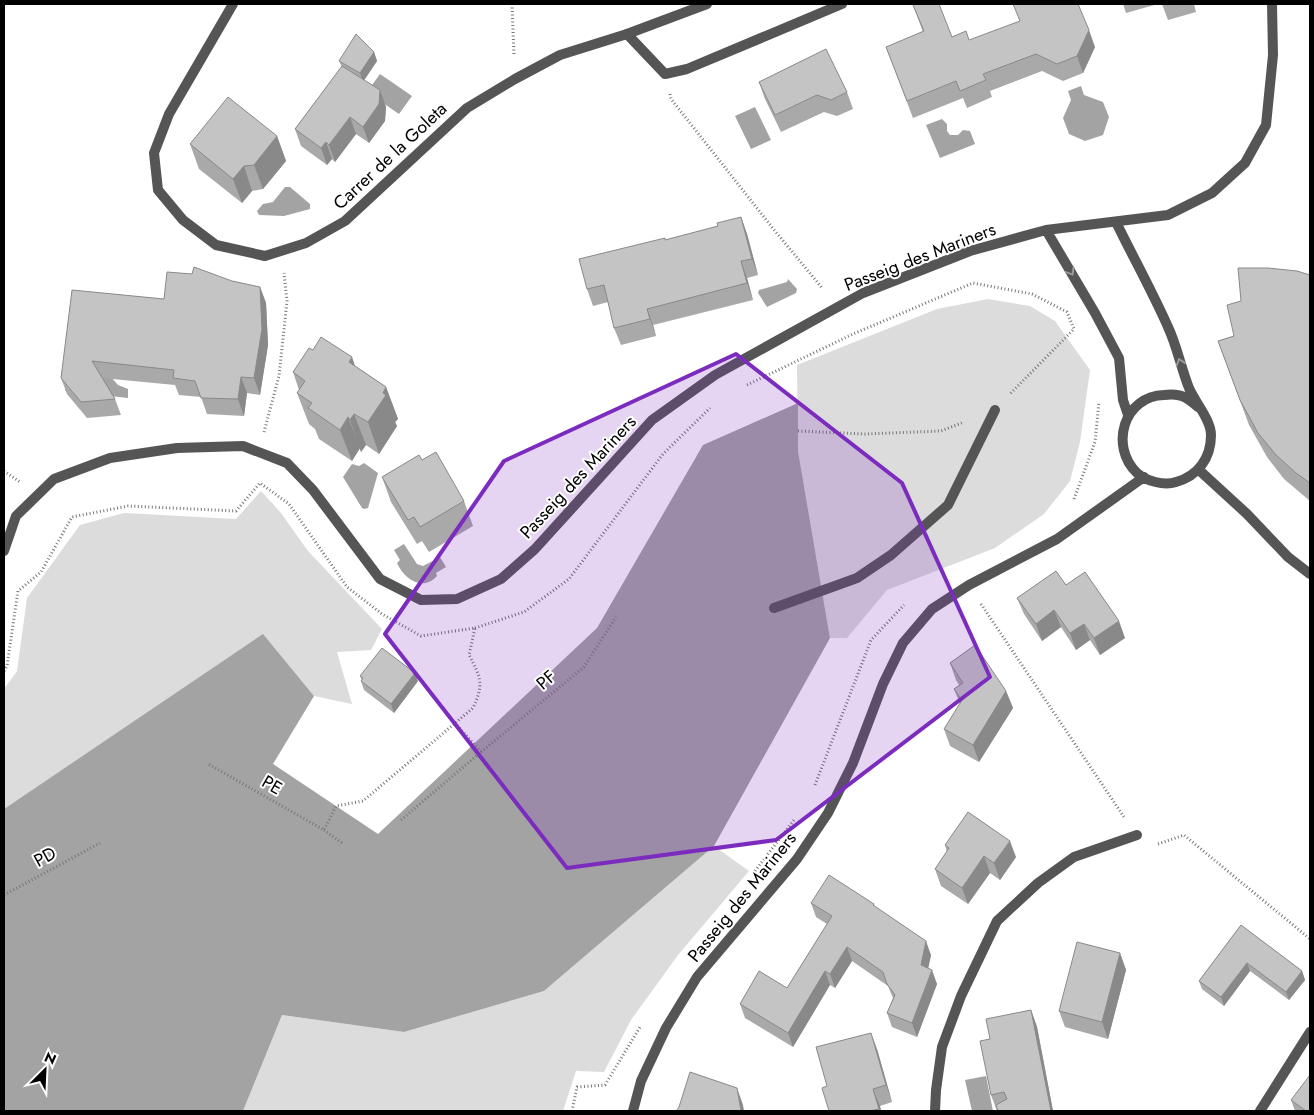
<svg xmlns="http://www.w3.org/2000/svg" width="1314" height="1115" font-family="Jost,sans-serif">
  <rect width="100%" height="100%" fill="#fff"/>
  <path fill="#dcdcdc" d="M 988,299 L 1030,306 L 1055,321 L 1090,370 L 1080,442 L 1070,481 L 1044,514 L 995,548 L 887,590 L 847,638 L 830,638 L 798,451 L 797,365 L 937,309 Z
    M 261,491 L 281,513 L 308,551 L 382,629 L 371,650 L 337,652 L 352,704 L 314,696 L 263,635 L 4,809 L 4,689 L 17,671 L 27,598 L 80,525 L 124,513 L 236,519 Z
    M 714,846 L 749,871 L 678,955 L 631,1020 L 604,1072 L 576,1071 L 563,1111 L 243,1111 L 282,1015 L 404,1032 L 544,991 Z"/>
  <path fill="#a3a3a3" d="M 380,74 L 412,96 L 399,114 L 367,92 Z
    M 1081,86 L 1084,95 L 1103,102 L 1109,117 L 1103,135 L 1085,141 L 1069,134 L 1063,118 L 1071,100 L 1068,91 Z
    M 755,107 L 771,140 L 751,149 L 735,116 Z
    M 942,119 L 947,124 L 947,131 L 950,135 L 958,135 L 963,130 L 970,131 L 975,144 L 940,158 L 926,125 Z
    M 285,187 L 290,187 L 310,204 L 310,209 L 284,216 L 259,215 L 257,211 L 263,204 L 273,202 Z
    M 788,279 L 797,289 L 796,293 L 767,307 L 758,293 L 759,290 L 787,282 Z
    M 111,377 L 118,385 L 128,389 L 128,398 L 65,391 L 66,384 L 82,379 Z
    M 798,403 L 798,451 L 830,638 L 714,846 L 544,991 L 404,1032 L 282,1015 L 243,1111 L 4,1111 L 4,809 L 263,634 L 314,696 L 273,764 L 378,834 L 597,628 L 703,445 Z
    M 364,463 L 378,473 L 368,508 L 364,509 L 362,508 L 343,477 L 352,464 L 359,466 Z
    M 404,544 L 417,564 L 423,566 L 440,557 L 446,567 L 436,573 L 437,576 C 423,592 404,579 397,563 L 400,560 L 394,550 Z
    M 986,1076 L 993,1111 L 972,1111 L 965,1080 Z"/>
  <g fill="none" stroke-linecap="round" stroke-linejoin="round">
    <path stroke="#777" stroke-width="3" stroke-dasharray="1 2.5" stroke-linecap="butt" d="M 512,4 L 514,56
      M 670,94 L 671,99 L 775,231 L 823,289
      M 747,385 L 853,334 L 973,283 L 1032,294 L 1067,312 L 1074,329 L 1009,395
      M 798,431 L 865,434 L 941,431 L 964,422
      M 264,432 L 279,376 L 287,301 L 284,273
      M 4,471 L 20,482
      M 1074,499 L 1095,442 L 1099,402
      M 981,604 L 1124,817
      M 475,628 L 524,612 L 569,579 L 663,454 L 710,408
      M 4,671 L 7,666 L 18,591 L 41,572 L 72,517 L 128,506 L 236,511 L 260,483 L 289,504 L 347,587 L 382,614 L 421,636 L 475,628 L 469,655 C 481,677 484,685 473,708 L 363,801 L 336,806 L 324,830 L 208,764
      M 481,752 L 584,667 L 616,617
      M 815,785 L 871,640 L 904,605
      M 401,820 L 481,752 L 455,723
      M 324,830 L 342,843
      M 1158,844 L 1184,835 L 1310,939
      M 755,871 L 794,820
      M 4,895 L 100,843
      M 572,1111 L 577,1087 L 605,1085 L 640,1027"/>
    <path stroke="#555" stroke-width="10" d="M 627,34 L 665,74 L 687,69 L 842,4
      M 774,608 L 857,578 L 891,555 L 948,505 L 995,410"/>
    <path stroke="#555" stroke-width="10" d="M 233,4 L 169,114 L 154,153 L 158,190 L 183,220 L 216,245 L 265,256 L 306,243 L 345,221 L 467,108 L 515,79 L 560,55 L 627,34 L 707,4
      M 1116,222 C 1133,257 1152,291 1168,327 C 1177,346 1181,368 1189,388 C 1195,402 1211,420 1211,435 C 1211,458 1198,476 1176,482 C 1164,486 1146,481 1137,473 C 1109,446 1124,396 1164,395 C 1171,394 1179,394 1186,398 C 1190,400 1194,404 1198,407
      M 1046,230 L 1095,313 L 1119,358 L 1123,400 L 1128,415
      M 1199,470 L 1247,514 L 1288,557 L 1310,574
      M 4,551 L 16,516 L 54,479 L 110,458 L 177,448 L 243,446 L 287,463 L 313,490 L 380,579 L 421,600 L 457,599 L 501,579 L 535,549 L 652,420 L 715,375 L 863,293 L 970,251 L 1046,230 L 1168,215 L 1212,193 L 1245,163 L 1266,125 L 1273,55 L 1272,4
      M 633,1111 L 641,1081 L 666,1028 L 697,977 L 797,859 L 828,813 L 853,763 L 883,684 L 903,643 L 932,609 L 969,585 L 1057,539 L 1144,477
      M 935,1111 L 936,1090 L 942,1047 L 961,996 L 997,921 L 1038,883 L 1074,857 L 1137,835
      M 1260,1111 L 1310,1032"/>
  </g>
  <path fill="#a9a9a9" d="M 1123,4 L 1158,4 L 1126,13 Z
    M 1162,4 L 1194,4 L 1196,12 L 1168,20 Z
    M 913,5 L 952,37 L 969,40 L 1095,47 L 1083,73 L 1063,81 L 1042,71 L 990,91 L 992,97 L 967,108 L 963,98 L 913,118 L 886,47 L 923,32 Z
    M 374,52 L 377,61 L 364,80 L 380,90 L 386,107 L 385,121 L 369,143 L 356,134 L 335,162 L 332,159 L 327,165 L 301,146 L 295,129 L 342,67 L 339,61 Z
    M 759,82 L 847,92 L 853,109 L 837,116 L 824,112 L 781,132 L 765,99 Z
    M 277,136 L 286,161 L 263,189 L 252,191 L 242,203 L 199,169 L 190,144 Z
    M 741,217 L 747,234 L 758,275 L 747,278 L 753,300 L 653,325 L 656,336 L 621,345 L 614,328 L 608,302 L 593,306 L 587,289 L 666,240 L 718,226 Z
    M 1310,275 L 1310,501 L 1284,479 L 1267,457 L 1249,425 L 1218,341 L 1234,336 L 1241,301 Z
    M 232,281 L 260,287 L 266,303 L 268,345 L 260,395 L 247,393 L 244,416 L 207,414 L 201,397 L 179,395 L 175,385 L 102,378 L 115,399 L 121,415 L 87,418 L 67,394 L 61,378 L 164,299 Z
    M 313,350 L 355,366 L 386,387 L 398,419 L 395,422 L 397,426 L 379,454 L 366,445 L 361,452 L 360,448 L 352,461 L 319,439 L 315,429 L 309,424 L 297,393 L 299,390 L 293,372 Z
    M 422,460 L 464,501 L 473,526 L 429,552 L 422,541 L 417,544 L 391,502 L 382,477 Z
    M 1066,585 L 1125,638 L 1100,655 L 1090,640 L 1076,650 L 1061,627 L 1042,641 L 1024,614 L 1017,598 Z
    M 950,663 L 1006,691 L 1013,708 L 979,762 L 950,746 L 944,729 L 960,704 L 954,689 L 959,685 L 956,680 Z
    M 360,676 L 418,681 L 394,713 L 364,690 L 361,681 L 362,680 Z
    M 945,845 L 1016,857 L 1000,880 L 990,873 L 968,904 L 941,886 L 935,869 L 947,852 Z
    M 811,903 L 874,904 L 875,907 L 931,955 L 928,968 L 937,984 L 917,1037 L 892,1027 L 887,1013 L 893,998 L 888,986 L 852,961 L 835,988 L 830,985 L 793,1047 L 745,1018 L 740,1004 L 787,988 L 827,924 L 816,917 Z
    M 1241,925 L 1302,971 L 1305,980 L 1289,1000 L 1250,971 L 1224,1006 L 1202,989 L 1199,981 Z
    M 1120,953 L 1126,970 L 1108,1039 L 1065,1027 L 1059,1011 Z
    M 1031,1010 L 1037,1027 L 1053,1111 L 1057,1111 L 997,1111 L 991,1095 L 990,1039 Z
    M 877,1049 L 892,1102 L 880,1106 L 881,1111 L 829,1111 L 827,1086 Z
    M 1291,1100 L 1310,1111 L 1295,1111 Z"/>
  <path fill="#898989" d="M 1089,30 L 1095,47 L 1083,73 L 1077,56 Z
    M 374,52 L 377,61 L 363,82 L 360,73 Z
    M 380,90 L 386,107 L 385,121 L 369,143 L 363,127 Z
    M 350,117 L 356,134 L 335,162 L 329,145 Z
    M 277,136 L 286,161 L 263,189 L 254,165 Z
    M 326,142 L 332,159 L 327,165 L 321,148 Z
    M 244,166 L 252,191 L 242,203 L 233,179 Z
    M 741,217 L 747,234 L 758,275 L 752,259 Z
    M 741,261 L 747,278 L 753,300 L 747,283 Z
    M 260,287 L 266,303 L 268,345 L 260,395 L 254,378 Z
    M 647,309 L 653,325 L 656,336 L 650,319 Z
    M 352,357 L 363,389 L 349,362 Z
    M 241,377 L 247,393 L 244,416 L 238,399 Z
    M 386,387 L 398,419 L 395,422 L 397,426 L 379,454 L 368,422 L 383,393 Z
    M 354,414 L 366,445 L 361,452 L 350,420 Z
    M 348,417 L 360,448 L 352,461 L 340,430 Z
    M 1054,610 L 1061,627 L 1042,641 L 1036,624 Z
    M 1119,621 L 1125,638 L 1100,655 L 1094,638 Z
    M 1084,624 L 1090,640 L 1076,650 L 1070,633 Z
    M 415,673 L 418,681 L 394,713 L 391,704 Z
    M 1006,691 L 1013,708 L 979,762 L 973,745 Z
    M 1010,841 L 1016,857 L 1000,880 L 994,863 Z
    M 984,856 L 990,873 L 968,904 L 962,888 Z
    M 926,941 L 931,955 L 926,979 L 921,965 Z
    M 847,947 L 852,961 L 835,988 L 830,974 Z
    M 1120,953 L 1126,970 L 1108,1039 L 1102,1022 Z
    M 1247,963 L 1250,971 L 1224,1006 L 1221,997 Z
    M 932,970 L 937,984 L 917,1037 L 912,1023 Z
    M 825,971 L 830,985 L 793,1047 L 788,1033 Z
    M 1302,971 L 1305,980 L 1289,1000 L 1286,992 Z
    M 1031,1010 L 1037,1027 L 1053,1111 L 1051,1111 Z
    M 871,1033 L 877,1049 L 892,1102 L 886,1085 Z
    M 737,1088 L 743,1105 L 744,1111 L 741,1111 Z
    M 873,1089 L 880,1106 L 881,1111 L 880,1111 L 879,1109 Z"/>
  <path fill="#c4c4c4" stroke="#898989" d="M 915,4 L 939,4 L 952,37 L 966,31 L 969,40 L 1020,21 L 1013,4 L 1078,4 L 1089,30 L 1077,56 L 1057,64 L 1036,54 L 983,74 L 986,80 L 960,91 L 956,81 L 907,101 L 886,47 L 924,31 L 913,5 Z
    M 356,34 L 374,52 L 360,73 L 339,61 Z
    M 826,49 L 847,92 L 831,100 L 817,95 L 775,115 L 759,82 Z
    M 342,66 L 380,90 L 379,104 L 363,127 L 350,117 L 329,145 L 326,142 L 321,148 L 295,129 Z
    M 228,97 L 277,136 L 254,165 L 244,166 L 233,179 L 190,144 Z
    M 741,217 L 752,259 L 741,261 L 747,283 L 647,309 L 650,319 L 614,328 L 604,285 L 587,289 L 579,259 L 665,238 L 665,240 L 718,226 L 717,223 Z
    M 194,267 L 232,281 L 260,287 L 262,329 L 254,378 L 241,377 L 238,399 L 201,398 L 195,381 L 173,378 L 174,370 L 92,361 L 115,399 L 81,402 L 61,378 L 72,290 L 164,299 L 167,272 L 192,274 Z
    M 1238,268 L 1268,268 L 1297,271 L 1310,275 L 1310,483 L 1296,473 L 1276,455 L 1258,433 L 1240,400 L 1218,341 L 1234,336 L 1227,305 L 1241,301 Z
    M 321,337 L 352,357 L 349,362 L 386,387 L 383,393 L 386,395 L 368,422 L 354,414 L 350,420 L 348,417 L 340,430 L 308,408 L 312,403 L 297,393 L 305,381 L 293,372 L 309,348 L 313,350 Z
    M 436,452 L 464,501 L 420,527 L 414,517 L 408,520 L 382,477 L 419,455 L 422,460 Z
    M 1056,571 L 1066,585 L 1085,572 L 1119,621 L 1094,638 L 1084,624 L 1070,633 L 1054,610 L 1036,624 L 1017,598 Z
    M 975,645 L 1006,691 L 973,745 L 944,729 L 962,700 L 954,689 L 963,683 L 950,663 Z
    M 382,648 L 415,673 L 391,704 L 361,681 L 363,678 L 360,676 Z
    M 968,812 L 1010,841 L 994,863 L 984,856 L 962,888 L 935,869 L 949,848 L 945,845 Z
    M 829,875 L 874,904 L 873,905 L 926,941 L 921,965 L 932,970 L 912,1023 L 887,1013 L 895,995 L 887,984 L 883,972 L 847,947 L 830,974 L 825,971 L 788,1033 L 740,1004 L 759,971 L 787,988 L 832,916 L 811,903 Z
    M 1241,925 L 1302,971 L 1286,992 L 1247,963 L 1221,997 L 1199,981 Z
    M 1077,942 L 1120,953 L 1102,1022 L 1059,1011 Z
    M 1031,1010 L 1051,1111 L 998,1111 L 996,1105 L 1007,1099 L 1004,1092 L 991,1095 L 980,1041 L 990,1039 L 986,1019 Z
    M 871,1033 L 886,1085 L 873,1089 L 879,1109 L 870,1111 L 829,1111 L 822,1088 L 827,1086 L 816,1047 Z
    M 690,1072 L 737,1088 L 741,1111 L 676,1111 L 679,1107 Z
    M 1310,1075 L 1310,1111 L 1306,1111 L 1291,1100 Z"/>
  <defs><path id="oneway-chevron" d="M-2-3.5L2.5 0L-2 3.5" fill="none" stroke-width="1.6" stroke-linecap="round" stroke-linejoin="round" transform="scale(1.25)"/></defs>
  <g stroke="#999">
    <use href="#oneway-chevron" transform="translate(1071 272) rotate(59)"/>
    <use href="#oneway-chevron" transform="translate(1180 362) rotate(-109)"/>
  </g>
  <path fill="#7b2cbf" fill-opacity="0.2" stroke="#7b2cbf" stroke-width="4" stroke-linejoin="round" d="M 736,354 L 902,483 L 990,677 L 776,840 L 567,868 L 385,634 L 504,461 Z"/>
  <g text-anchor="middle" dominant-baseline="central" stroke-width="4" stroke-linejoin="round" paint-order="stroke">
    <g font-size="18" fill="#000" stroke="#fff">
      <text transform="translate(390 156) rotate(-43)">Carrer de la Goleta</text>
      <text transform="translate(920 257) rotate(-21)">Passeig des Mariners</text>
      <text transform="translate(578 477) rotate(-47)">Passeig des Mariners</text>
      <text transform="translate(546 680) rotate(-40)">PF</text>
      <text transform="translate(272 785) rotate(30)">PE</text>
      <text transform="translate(45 857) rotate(-29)">PD</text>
      <text transform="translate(742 897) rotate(-51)">Passeig des Mariners</text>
    </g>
  </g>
  <rect width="1314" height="1115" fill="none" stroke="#000000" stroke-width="10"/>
  <g transform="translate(45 1070) rotate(24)" stroke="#ffffff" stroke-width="4" paint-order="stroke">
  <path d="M0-4L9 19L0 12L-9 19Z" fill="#000000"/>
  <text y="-8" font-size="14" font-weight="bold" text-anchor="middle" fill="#000000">N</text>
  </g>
</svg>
